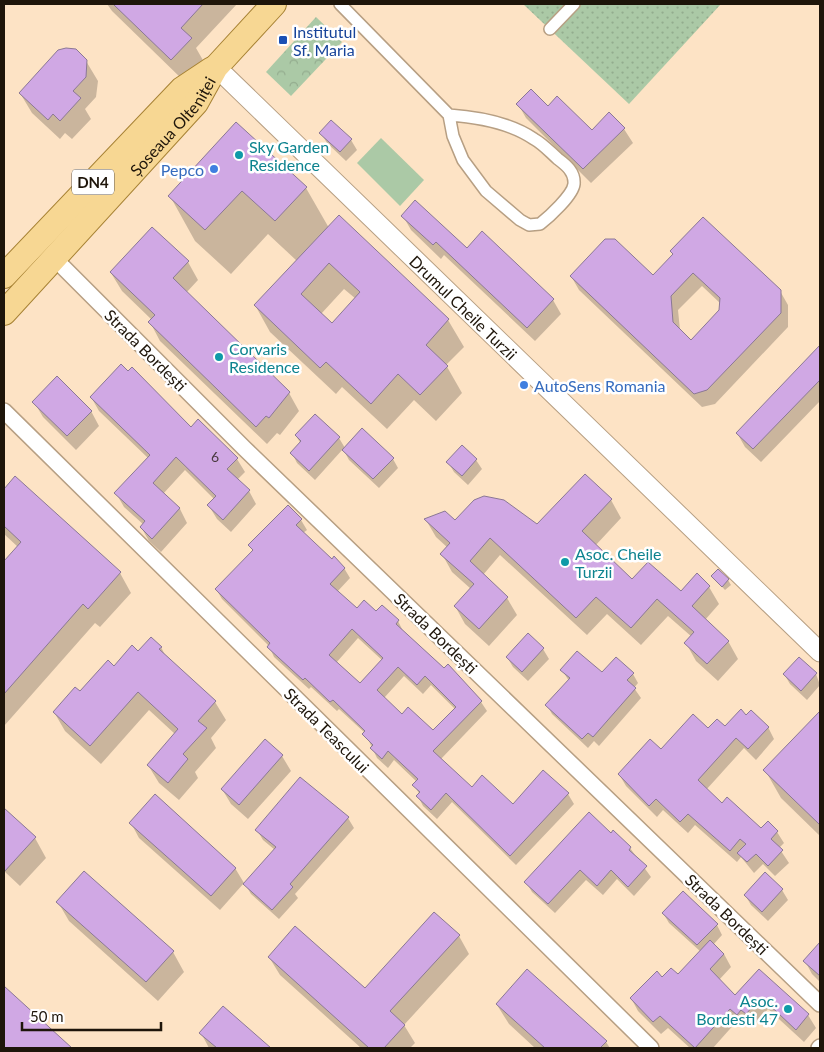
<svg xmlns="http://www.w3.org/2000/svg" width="824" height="1052" font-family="Lato,sans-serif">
  <defs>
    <pattern id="forest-crowns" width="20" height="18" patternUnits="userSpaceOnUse" patternTransform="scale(1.25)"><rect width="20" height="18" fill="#abc9a6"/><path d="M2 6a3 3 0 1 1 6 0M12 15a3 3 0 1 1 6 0" fill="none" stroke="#93ac8e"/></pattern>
    <pattern id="garden-dots" width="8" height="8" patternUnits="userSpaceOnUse" patternTransform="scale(1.25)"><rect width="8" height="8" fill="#abc9a6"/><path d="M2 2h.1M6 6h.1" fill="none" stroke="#93ac8e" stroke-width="1.8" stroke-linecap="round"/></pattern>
  </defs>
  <rect width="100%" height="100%" fill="#fde3c5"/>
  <path fill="#abc9a6" d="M 381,138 L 424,180 L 400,206 L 357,163 Z"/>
  <path fill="url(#forest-crowns)" d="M 316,17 L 342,42 L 291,96 L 266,72 Z"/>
  <path fill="url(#garden-dots)" d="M 523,4 L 721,4 L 629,104 Z"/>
  <path fill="#0003" fill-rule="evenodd" d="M 107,4 L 237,4 L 196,48 L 204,62 L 185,82 L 112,11 Z
    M 86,61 L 98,81 L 96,97 L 85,109 L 91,119 L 72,139 L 65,133 L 60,139 L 32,113 L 20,93 Z
    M 518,104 L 548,107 L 592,132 L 609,114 L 624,129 L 633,143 L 591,183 L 526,118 Z
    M 331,122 L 351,140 L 357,150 L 346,161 L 327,143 L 321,133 Z
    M 236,124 L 306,188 L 329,228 L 339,217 L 448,320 L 464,347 L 446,365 L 462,393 L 436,421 L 414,400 L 387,429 L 342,387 L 336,394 L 270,332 L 255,305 L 297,261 L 268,234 L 231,274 L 195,241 L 170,196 ZM 344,289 L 356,299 L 332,324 L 321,314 Z
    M 403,216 L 467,249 L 553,300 L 561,314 L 535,341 L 444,255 L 441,259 L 411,230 Z
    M 674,255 L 780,291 L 788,305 L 788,327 L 715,404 L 702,407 L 579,290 L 571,276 L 653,277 ZM 702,286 L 721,304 L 720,311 L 691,341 L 680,330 L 678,310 Z
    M 188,262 L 198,280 L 186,293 L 289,393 L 299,411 L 280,435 L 277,433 L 267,444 L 160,341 L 150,322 L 152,320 L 122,291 L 111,273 Z
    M 820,347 L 820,401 L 761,462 L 745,447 L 737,433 Z
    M 91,397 L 191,428 L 237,459 L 245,472 L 237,480 L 249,491 L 256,504 L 231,532 L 217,519 L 209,506 L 214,499 L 185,470 L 163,494 L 180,509 L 187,523 L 161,552 L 149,541 L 141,527 L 144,525 L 124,507 L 116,493 L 148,458 L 99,411 Z
    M 34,402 L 91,411 L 99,426 L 76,450 L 43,417 Z
    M 296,436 L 339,438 L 345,448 L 393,459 L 398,468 L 379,488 L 349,460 L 343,449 L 315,480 L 297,463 L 292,453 L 301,444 Z
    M 476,460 L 482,469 L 468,485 L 454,472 L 448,462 Z
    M 585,476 L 611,500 L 621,518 L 595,546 L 632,581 L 681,593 L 709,587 L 719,604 L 705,620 L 728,641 L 738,659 L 718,681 L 696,661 L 686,643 L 692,637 L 668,616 L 641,645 L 607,614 L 587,635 L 500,555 L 483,575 L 507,598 L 517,615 L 489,646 L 465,624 L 455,606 L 471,589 L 452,572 L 442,554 L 448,548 L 436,537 L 426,520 L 537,526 Z
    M 15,478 L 120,573 L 131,593 L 100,627 L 95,623 L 4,726 L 4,563 L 18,547 L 4,534 L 4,491 Z
    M 301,520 L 307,530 L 303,533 L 332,561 L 344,568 L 350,578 L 337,592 L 357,610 L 377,612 L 398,621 L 403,631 L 481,702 L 487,711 L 440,760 L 472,789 L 513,805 L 543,772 L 568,794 L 574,804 L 516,865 L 452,802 L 437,819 L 423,806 L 418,796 L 420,795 L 414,785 L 417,782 L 394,760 L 388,768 L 377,758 L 365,733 L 339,709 L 337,711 L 311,687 L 309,689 L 274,657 L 269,646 L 222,599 L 216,589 L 253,551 L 250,545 ZM 358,638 L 383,661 L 360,685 L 336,663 ZM 404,676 L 423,694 L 431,685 L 455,709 L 433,731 L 402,715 L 384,698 Z
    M 712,576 L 728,580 L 731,585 L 725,590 Z
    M 528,635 L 543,649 L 549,659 L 528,681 L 513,667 L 507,657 Z
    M 161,647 L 166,657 L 215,702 L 226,720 L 211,738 L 216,748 L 195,772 L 198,778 L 179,800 L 159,783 L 148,765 L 175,734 L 149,710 L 101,764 L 65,731 L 54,712 L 114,667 L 138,652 Z
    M 562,670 L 633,674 L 638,683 L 634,688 L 641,698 L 599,746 L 594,741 L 588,748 L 552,714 L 547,705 L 569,681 Z
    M 784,674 L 816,674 L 820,685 L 807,700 L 790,684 Z
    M 820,713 L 820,836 L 781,798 L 765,770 Z
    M 746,716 L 768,727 L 774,739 L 756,760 L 744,748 L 706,790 L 722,805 L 762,830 L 777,832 L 784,843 L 779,848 L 789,863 L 775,876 L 763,864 L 754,873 L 741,857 L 737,862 L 695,825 L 688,833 L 663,810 L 657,817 L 626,786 L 619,774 L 661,751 L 708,730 L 725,728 Z
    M 282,756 L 291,771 L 248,819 L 231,804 L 222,789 Z
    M 300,779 L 348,818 L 354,828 L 295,894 L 298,898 L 279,919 L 251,894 L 245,884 L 275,850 L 263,840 L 257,830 Z
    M 4,809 L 35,838 L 46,858 L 20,886 L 4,871 Z
    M 131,823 L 235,868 L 244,883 L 220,910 L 139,838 Z
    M 613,832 L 630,848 L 651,877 L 634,896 L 617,879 L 603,895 L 586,880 L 555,913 L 532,892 L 526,882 Z
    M 765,874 L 782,890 L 788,900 L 768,921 L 751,905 L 745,895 Z
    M 58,902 L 173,952 L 184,972 L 158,1001 L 69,921 Z
    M 663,913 L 717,925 L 722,935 L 713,945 L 724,954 L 731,967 L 719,980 L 736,996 L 759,970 L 808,1015 L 816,1028 L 804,1042 L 768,1009 L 754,1025 L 749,1021 L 744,1027 L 737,1021 L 713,1048 L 690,1048 L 668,1028 L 661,1034 L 638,1011 L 631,998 L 662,979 L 678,976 L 701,952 L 669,923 Z
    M 459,936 L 469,954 L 404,1025 L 415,1043 L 410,1048 L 361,1048 L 280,975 L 269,957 L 365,990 Z
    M 820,943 L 820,982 L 812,974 L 805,961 Z
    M 4,987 L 71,1048 L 4,1048 Z
    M 497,1005 L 606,1042 L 610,1048 L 535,1048 L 509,1024 Z
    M 223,1008 L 269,1048 L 209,1048 L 201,1033 Z"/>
  <path fill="#d0a8e4" stroke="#8b7895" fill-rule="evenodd" d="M 113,4 L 203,4 L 181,28 L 192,38 L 171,60 Z
    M 66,48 L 76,49 L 87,60 L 86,77 L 73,91 L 81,98 L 60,121 L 53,114 L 48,120 L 19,93 L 58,50 Z
    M 531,89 L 548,106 L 557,96 L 592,130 L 609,112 L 625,128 L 583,169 L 516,104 Z
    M 331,120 L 352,139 L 340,152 L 319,133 Z
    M 236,122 L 307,187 L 275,221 L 242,191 L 205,230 L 168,196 Z
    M 415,200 L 467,248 L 482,231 L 554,299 L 527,328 L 436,242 L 433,245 L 401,216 Z
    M 339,215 L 449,319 L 426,345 L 448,366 L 420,395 L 398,374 L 371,404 L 326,362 L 320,368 L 254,305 ZM 329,263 L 360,292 L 332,323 L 301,294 Z
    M 703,217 L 781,290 L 781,313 L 707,390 L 694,394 L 570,276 L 605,239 L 615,239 L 653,275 L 673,254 L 670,251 ZM 693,273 L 720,298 L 719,310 L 691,340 L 673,322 L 671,296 Z
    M 152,227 L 189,261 L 173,278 L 290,392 L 269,418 L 266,416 L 256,427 L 148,322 L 155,315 L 110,272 Z
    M 820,345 L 820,380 L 753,449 L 736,433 Z
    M 121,364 L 128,371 L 132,367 L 191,427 L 198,419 L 238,458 L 227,469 L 250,490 L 223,520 L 207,505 L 216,496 L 176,457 L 153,483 L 180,508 L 152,539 L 140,527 L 145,521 L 114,493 L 150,455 L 90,397 Z
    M 57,376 L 92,411 L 67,436 L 32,402 Z
    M 315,414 L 340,437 L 309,471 L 290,453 L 301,441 L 295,435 Z
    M 362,428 L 394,458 L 373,479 L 342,450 Z
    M 462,445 L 477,459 L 462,476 L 446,462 Z
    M 585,474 L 612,499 L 582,531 L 632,579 L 648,562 L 681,591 L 697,573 L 710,586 L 692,606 L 729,641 L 707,664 L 684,643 L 694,632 L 657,599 L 631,628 L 596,597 L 576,618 L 490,538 L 470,561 L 508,597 L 479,629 L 454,606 L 474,584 L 440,554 L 450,543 L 424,519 L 445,511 L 455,520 L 474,500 L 484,496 L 504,500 L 537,524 Z
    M 15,476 L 121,572 L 88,609 L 83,604 L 4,694 L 4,561 L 21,542 L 4,526 L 4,489 Z
    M 288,505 L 302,519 L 296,525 L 332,559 L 334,556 L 345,568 L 330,584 L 357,608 L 364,600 L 376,611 L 382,605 L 399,620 L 396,624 L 444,668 L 448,664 L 482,701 L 433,751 L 472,787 L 482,775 L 513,804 L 543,770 L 569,793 L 510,856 L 446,793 L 431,810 L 416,796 L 420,792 L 412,785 L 418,779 L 388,751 L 382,759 L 370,748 L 373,745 L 362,734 L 365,731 L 333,700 L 330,702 L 305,678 L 303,680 L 267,647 L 270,643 L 215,589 L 253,550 L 248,545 ZM 352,629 L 383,658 L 360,683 L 329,655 ZM 398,667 L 417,685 L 425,676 L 456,707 L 433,730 L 408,707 L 402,714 L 377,690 Z
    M 718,569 L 729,579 L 722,587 L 711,576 Z
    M 528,633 L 544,648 L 522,672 L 506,657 Z
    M 151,637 L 162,647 L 159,649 L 216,701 L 198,721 L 207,728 L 183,754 L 188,759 L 168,783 L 147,765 L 178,729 L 138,692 L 90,746 L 53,712 L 75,687 L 80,691 L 108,660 L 114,666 L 132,645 L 138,651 Z
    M 577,651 L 602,672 L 616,657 L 634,673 L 627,680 L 636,688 L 593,737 L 588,733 L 582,739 L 545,705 L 570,678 L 560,670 Z
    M 799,657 L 817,673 L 801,691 L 783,674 Z
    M 741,709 L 746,715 L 751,710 L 769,727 L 748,749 L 736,738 L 698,780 L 722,803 L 727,797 L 761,828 L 768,821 L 778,831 L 771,839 L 783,850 L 768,866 L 756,854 L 747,862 L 737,853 L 746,844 L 740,839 L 730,851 L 688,814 L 680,822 L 656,799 L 649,806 L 618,774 L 650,739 L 661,749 L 693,714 L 708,728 L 717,719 L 725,726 Z
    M 820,711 L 820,825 L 763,770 Z
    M 265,739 L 283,755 L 239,805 L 221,789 Z
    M 300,777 L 349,817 L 290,884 L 293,887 L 272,910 L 243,884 L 276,847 L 255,830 Z
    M 155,794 L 236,868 L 211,896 L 129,823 Z
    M 4,808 L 36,837 L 4,872 Z
    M 589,812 L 611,833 L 613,830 L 631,847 L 629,850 L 647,866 L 628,887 L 611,870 L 597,886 L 580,870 L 548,904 L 524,882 Z
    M 84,871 L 174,951 L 146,982 L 56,902 Z
    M 765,872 L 783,889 L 762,912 L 744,895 Z
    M 683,891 L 718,924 L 697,945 L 662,913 Z
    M 434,912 L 460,935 L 390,1011 L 405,1025 L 384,1048 L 369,1048 L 268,957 L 295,926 L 365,988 Z
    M 710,940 L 724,954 L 710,969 L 735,995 L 759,969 L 809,1014 L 796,1030 L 761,997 L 746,1014 L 741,1010 L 737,1015 L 730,1009 L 695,1048 L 660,1016 L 653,1022 L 630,998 L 657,971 L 662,977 L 671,968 L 678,974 Z
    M 820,942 L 820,976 L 803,961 Z
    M 527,969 L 607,1041 L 600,1048 L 545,1048 L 496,1004 Z
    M 4,986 L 72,1048 L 4,1048 Z
    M 223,1006 L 271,1048 L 217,1048 L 199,1033 Z"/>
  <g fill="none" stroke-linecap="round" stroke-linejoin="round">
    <g stroke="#b79f83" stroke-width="14">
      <path id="pedestrian" d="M 340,4 L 449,115 L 453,136 L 463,160 L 486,191 L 520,220 L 529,225 L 540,224 C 549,217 573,195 574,184 C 575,172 566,165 558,159 C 550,152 543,144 534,139 C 511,123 477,117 449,115
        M 550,29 L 574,4"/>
    </g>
    <g stroke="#b79f83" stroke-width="18">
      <path id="minor" d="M 54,258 L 244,448 L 820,1004
        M 4,411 L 651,1048
        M 819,1048 L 820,1047"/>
    </g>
    <g stroke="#b79f83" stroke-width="21">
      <g id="tertiary">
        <path id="s1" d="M 216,67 L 820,652"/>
      </g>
    </g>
    <g stroke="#a78234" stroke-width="26">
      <g id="primary">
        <path d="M 4,276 L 182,89 L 212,69"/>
        <path id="s2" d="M 4,313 L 196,103 L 216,67 L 274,4"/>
      </g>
    </g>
    <use href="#pedestrian" stroke="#fff" stroke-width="11"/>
    <use href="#minor" stroke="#fff" stroke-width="15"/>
    <use href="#tertiary" stroke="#fff" stroke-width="19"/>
    <use href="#primary" stroke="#f7d793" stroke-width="24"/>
  </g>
  <rect fill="#1a4fb4" stroke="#fff" stroke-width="2" x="278" y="35" width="10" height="10" rx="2.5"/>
  <g fill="#0f9aa8" stroke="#fff" stroke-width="2">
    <circle cx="239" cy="155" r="5"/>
    <circle cx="219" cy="357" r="5"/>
    <circle cx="565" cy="562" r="5"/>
    <circle cx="788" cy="1009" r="5"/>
  </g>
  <g fill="#3f7fe0" stroke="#fff" stroke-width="2">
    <circle cx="214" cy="169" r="5"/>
    <circle cx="524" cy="385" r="5"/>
  </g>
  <g text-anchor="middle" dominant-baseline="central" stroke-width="5" stroke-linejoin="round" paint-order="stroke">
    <g font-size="14" fill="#4a3a40">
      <text x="215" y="456">6</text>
    </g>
    <rect fill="#fff" stroke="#625b54" stroke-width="1" x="72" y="169.5" width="42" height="25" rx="4"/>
    <g font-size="15" font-weight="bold" fill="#1e150a">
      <text x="93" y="182">DN4</text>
    </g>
    <g font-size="16" fill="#164399" stroke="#fff" text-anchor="start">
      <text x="293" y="31">Institutul<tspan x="293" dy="18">Sf. Maria</tspan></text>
    </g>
    <g font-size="16" fill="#1e150a" stroke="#fff">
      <text stroke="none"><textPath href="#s2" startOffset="252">Șoseaua Olteniței</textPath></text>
      <text stroke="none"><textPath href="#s1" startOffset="345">Drumul Cheile Turzii</textPath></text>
      <text transform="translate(146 350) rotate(45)">Strada Bordești</text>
      <text transform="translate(436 633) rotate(44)">Strada Bordești</text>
      <text transform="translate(327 730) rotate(45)">Strada Teascului</text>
      <text transform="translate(727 914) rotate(44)">Strada Bordești</text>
    </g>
    <g font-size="16" fill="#0d838f" stroke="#fff" text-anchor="start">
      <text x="249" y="146">Sky Garden<tspan x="249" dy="18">Residence</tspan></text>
      <text x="229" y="348">Corvaris<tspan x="229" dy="18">Residence</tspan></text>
      <text x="575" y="553">Asoc. Cheile<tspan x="575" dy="18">Turzii</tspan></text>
      <text x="778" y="1000" text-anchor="end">Asoc.<tspan x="778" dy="18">Bordesti 47</tspan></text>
    </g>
    <g font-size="16" fill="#366cbe" stroke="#fff" text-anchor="end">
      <text x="204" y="169">Pepco</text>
      <text x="534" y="385" text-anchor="start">AutoSens Romania</text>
    </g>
  </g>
  <rect width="824" height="1052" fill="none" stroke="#1e150a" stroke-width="10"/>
  <path d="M22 1022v8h139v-8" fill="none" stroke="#1e150a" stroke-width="2.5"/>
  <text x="30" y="1022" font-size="15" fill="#1e150a" stroke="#ffffff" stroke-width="4" paint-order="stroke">50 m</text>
</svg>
